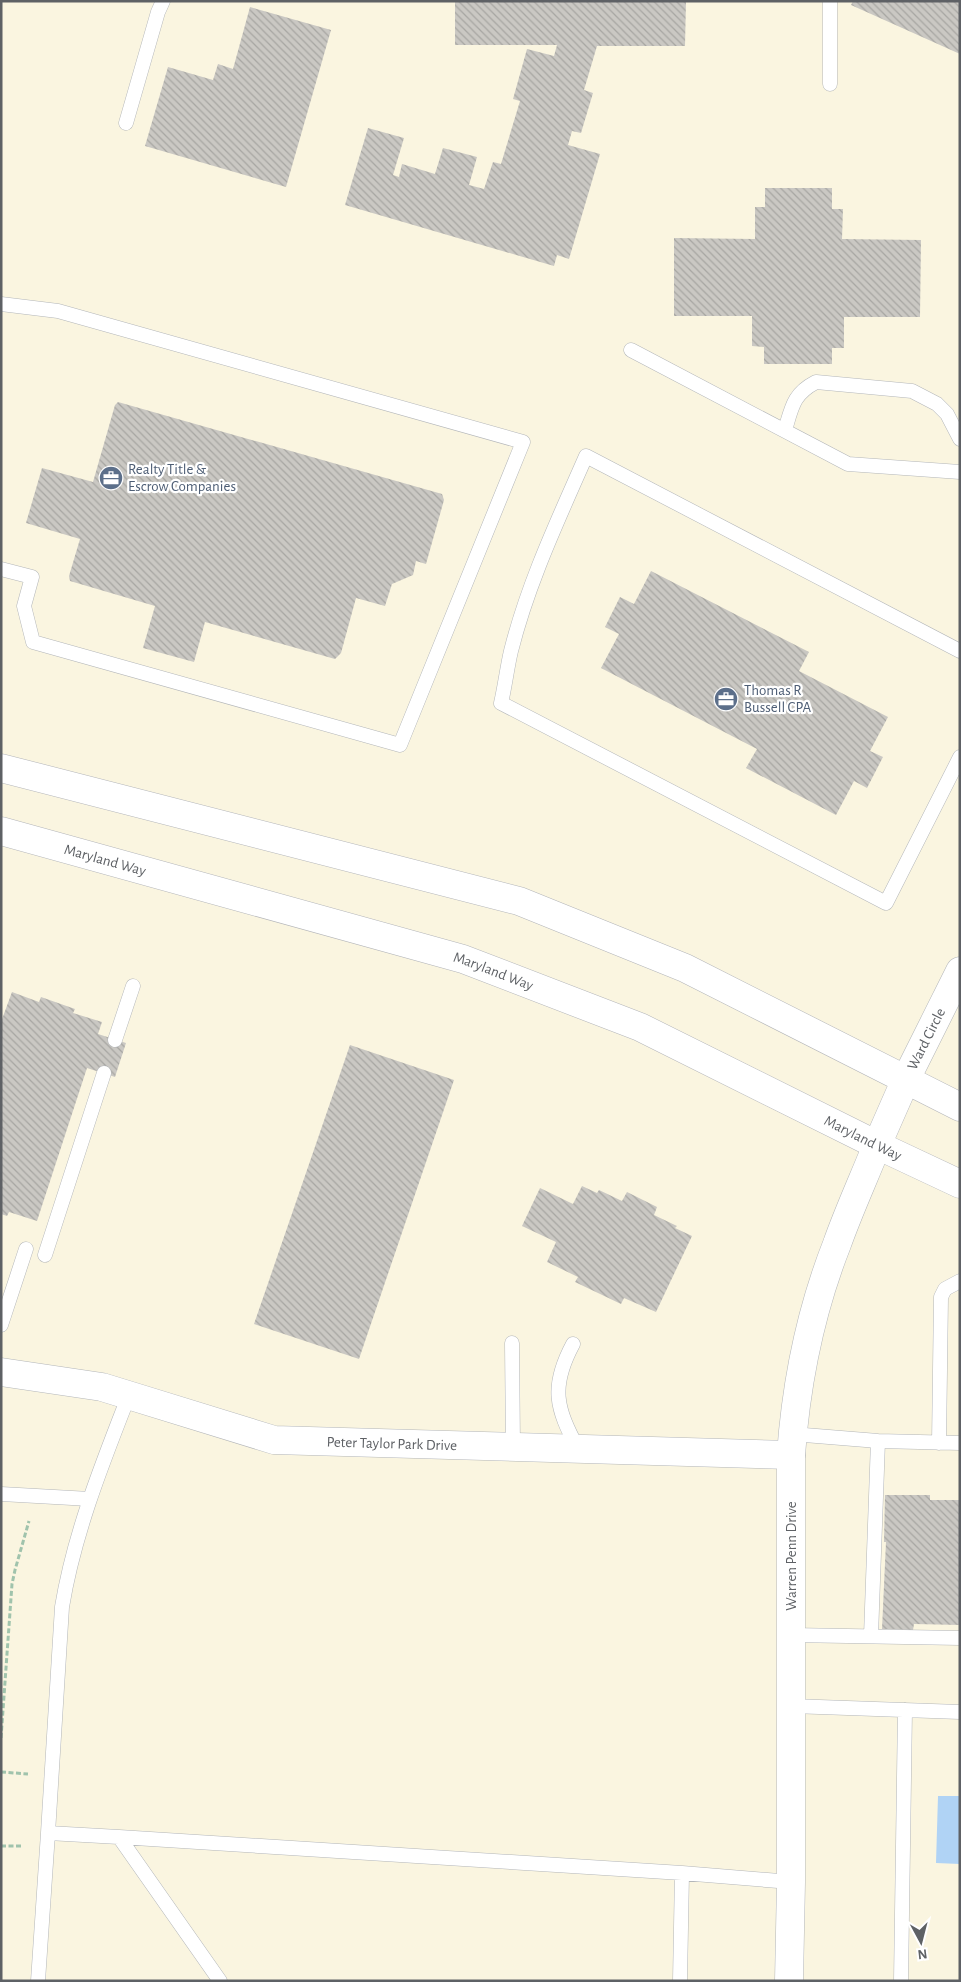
<svg xmlns="http://www.w3.org/2000/svg" width="961" height="1982" font-family="'Alegreya Sans',sans-serif">
  <defs>
    <pattern id="building-back-hatch" width="6" height="6" patternUnits="userSpaceOnUse" patternTransform="scale(1.25)"><rect width="6" height="6" fill="#cac8c3"/><path d="M-1 5l2 2M0 0l6 6M5-1l2 2" fill="none" stroke="#a7a6a2"/></pattern>
  </defs>
  <rect width="100%" height="100%" fill="#eeede7"/>
  <path fill="#faf5e0" d="M 1,1 L 960,1 L 960,1981 L 1,1981 Z"/>
  <path fill="#b0d3f5" d="M 938,1796 L 960,1796 L 960,1864 L 936,1863 Z"/>
  <path fill="url(#building-back-hatch)" d="M 455,1 L 686,1 L 685,46 L 597,46 L 584,90 L 593,93 L 581,133 L 572,131 L 568,145 L 600,154 L 569,259 L 557,255 L 554,266 L 345,205 L 368,128 L 404,138 L 393,175 L 399,177 L 402,164 L 435,174 L 443,148 L 477,157 L 469,185 L 484,189 L 493,162 L 501,164 L 520,101 L 513,99 L 527,49 L 554,56 L 557,45 L 455,45 Z
    M 853,1 L 960,1 L 960,54 L 851,5 Z
    M 250,7 L 331,30 L 286,187 L 145,146 L 168,67 L 213,80 L 218,64 L 233,69 Z
    M 765,188 L 832,188 L 832,209 L 843,209 L 842,239 L 921,240 L 920,317 L 844,317 L 844,348 L 832,348 L 832,364 L 764,364 L 764,347 L 752,346 L 752,316 L 674,316 L 674,238 L 755,239 L 755,207 L 765,207 Z
    M 118,402 L 442,494 L 444,500 L 426,564 L 416,561 L 413,575 L 392,584 L 385,606 L 356,598 L 341,653 L 335,659 L 205,622 L 194,662 L 143,648 L 155,606 L 70,581 L 69,576 L 80,539 L 26,523 L 42,468 L 93,482 L 115,405 Z
    M 651,571 L 809,652 L 799,671 L 888,717 L 870,751 L 883,757 L 867,788 L 854,781 L 836,815 L 746,768 L 757,749 L 601,668 L 619,634 L 605,627 L 620,597 L 634,604 Z
    M 12,992 L 39,1002 L 41,997 L 75,1009 L 73,1013 L 102,1022 L 98,1034 L 126,1043 L 115,1077 L 87,1068 L 37,1221 L 9,1212 L 7,1216 L 1,1214 L 1,1022 Z
    M 350,1045 L 454,1080 L 359,1359 L 254,1324 Z
    M 582,1186 L 597,1193 L 599,1190 L 622,1201 L 627,1192 L 657,1207 L 654,1215 L 677,1226 L 675,1228 L 692,1236 L 656,1312 L 624,1298 L 621,1304 L 575,1282 L 578,1277 L 547,1262 L 556,1242 L 522,1226 L 540,1188 L 573,1204 Z
    M 885,1495 L 930,1495 L 930,1500 L 960,1500 L 960,1625 L 914,1624 L 913,1630 L 882,1629 L 886,1542 L 884,1542 Z"/>
  <g fill="none" stroke-linecap="round" stroke-linejoin="round">
    <g stroke="#b3b6b9" stroke-width="15">
      <path id="lane" d="M 830,84 L 830,1
        M 126,123 L 158,12 L 163,1
        M 1,304 L 58,311 L 523,442 L 400,745 L 33,642 L 24,606 L 32,577 L 1,569
        M 631,350 L 848,464 L 960,472
        M 785,430 C 792,407 793,394 816,382 L 912,391 L 937,404 L 947,414 L 960,439
        M 960,651 L 586,456 C 558,520 528,583 511,651 C 507,668 505,686 501,703 L 886,903 L 960,757
        M 115,1040 L 133,986
        M 45,1255 L 104,1073
        M 1,1325 L 26,1249
        M 512,1343 L 513,1447
        M 573,1344 C 550,1387 556,1408 578,1449
        M 129,1395 C 102,1464 74,1534 62,1607 L 48,1833 L 119,1837 L 220,1981
        M 792,1434 L 878,1441 L 960,1443
        M 939,1443 L 941,1297 L 945,1289 L 960,1281
        M 1,1494 L 90,1499
        M 791,1635 L 960,1638
        M 871,1636 L 878,1441
        M 791,1706 L 960,1712
        M 119,1837 L 682,1873
        M 38,1981 L 48,1833
        M 680,1981 L 682,1873 L 791,1882
        M 901,1981 L 905,1710"/>
    </g>
    <g stroke="#b3b6b9" stroke-width="29">
      <g id="street">
        <path id="s1" d="M 906,1079 L 960,971"/>
        <path id="s2" d="M 1,1372 L 102,1387 L 274,1440 L 791,1455"/>
        <path d="M 789,1981 L 791,1882 L 791,1455 C 796,1384 811,1310 837,1244 C 849,1210 864,1178 877,1145"/>
      </g>
    </g>
    <g stroke="#b3b5b9" stroke-width="29">
      <g id="secondary">
        <path d="M 1,768 L 519,901 L 685,968 L 960,1107"/>
        <path id="s3" d="M 1,831 L 463,959 L 640,1027 L 877,1145 L 960,1184"/>
        <path d="M 877,1145 L 906,1079"/>
      </g>
    </g>
    <path stroke="#a0c3ac" stroke-width="3" stroke-dasharray="5 2.5" stroke-linecap="butt" d="M 1,1738 L 12,1584 L 15,1570 L 29,1521
      M 1,1772 L 28,1774
      M 1,1846 L 22,1846 L 22,1845"/>
    <use href="#lane" stroke="#fff" stroke-width="14"/>
    <use href="#street" stroke="#fff" stroke-width="28"/>
    <use href="#secondary" stroke="#fff" stroke-width="28"/>
  </g>
  <defs>
    <g id="office-disc" transform="scale(1.25)"><circle r="9.5" fill="#5c6f8a" stroke="#fff"/><path d="M-6-3h4V-5.5h4V-3h4V5H-6ZM-1-4.5V-3h2v-1.5ZM-6 0V1H6V0Z" fill="#fff"/></g>
  </defs>
  <g fill-rule="evenodd">
    <use href="#office-disc" x="111" y="478"/>
    <use href="#office-disc" x="726" y="699"/>
  </g>
  <g text-anchor="middle" dominant-baseline="central" stroke-width="4.5" stroke-linejoin="round" paint-order="stroke">
    <g font-size="15" fill="#4e5e75" stroke="#fff" text-anchor="start">
      <text x="128" y="469">Realty Title &amp;<tspan x="128" dy="17">Escrow Companies</tspan></text>
      <text x="744" y="690">Thomas R<tspan x="744" dy="17">Bussell CPA</tspan></text>
    </g>
    <g font-size="15" fill="#5e6165" stroke="#fff">
      <text stroke="none"><textPath href="#s3" startOffset="108">Maryland Way</textPath></text>
      <text stroke="none"><textPath href="#s3" startOffset="512">Maryland Way</textPath></text>
      <text stroke="none"><textPath href="#s1" startOffset="45">Ward Circle</textPath></text>
      <text stroke="none"><textPath href="#s3" startOffset="918">Maryland Way</textPath></text>
      <text stroke="none"><textPath href="#s2" startOffset="400">Peter Taylor Park Drive</textPath></text>
      <text transform="translate(791 1556) rotate(-90)">Warren Penn Drive</text>
    </g>
  </g>
  <rect width="961" height="1982" fill="none" stroke="#5e6165" stroke-width="5"/>
  <g transform="translate(921 1942) rotate(173)" stroke="#ffffff" stroke-width="4" paint-order="stroke">
  <path d="M0-4L9 19L0 12L-9 19Z" fill="#5e6165"/>
  <text y="-8" font-size="14" font-weight="bold" text-anchor="middle" fill="#5e6165">N</text>
  </g>
</svg>
